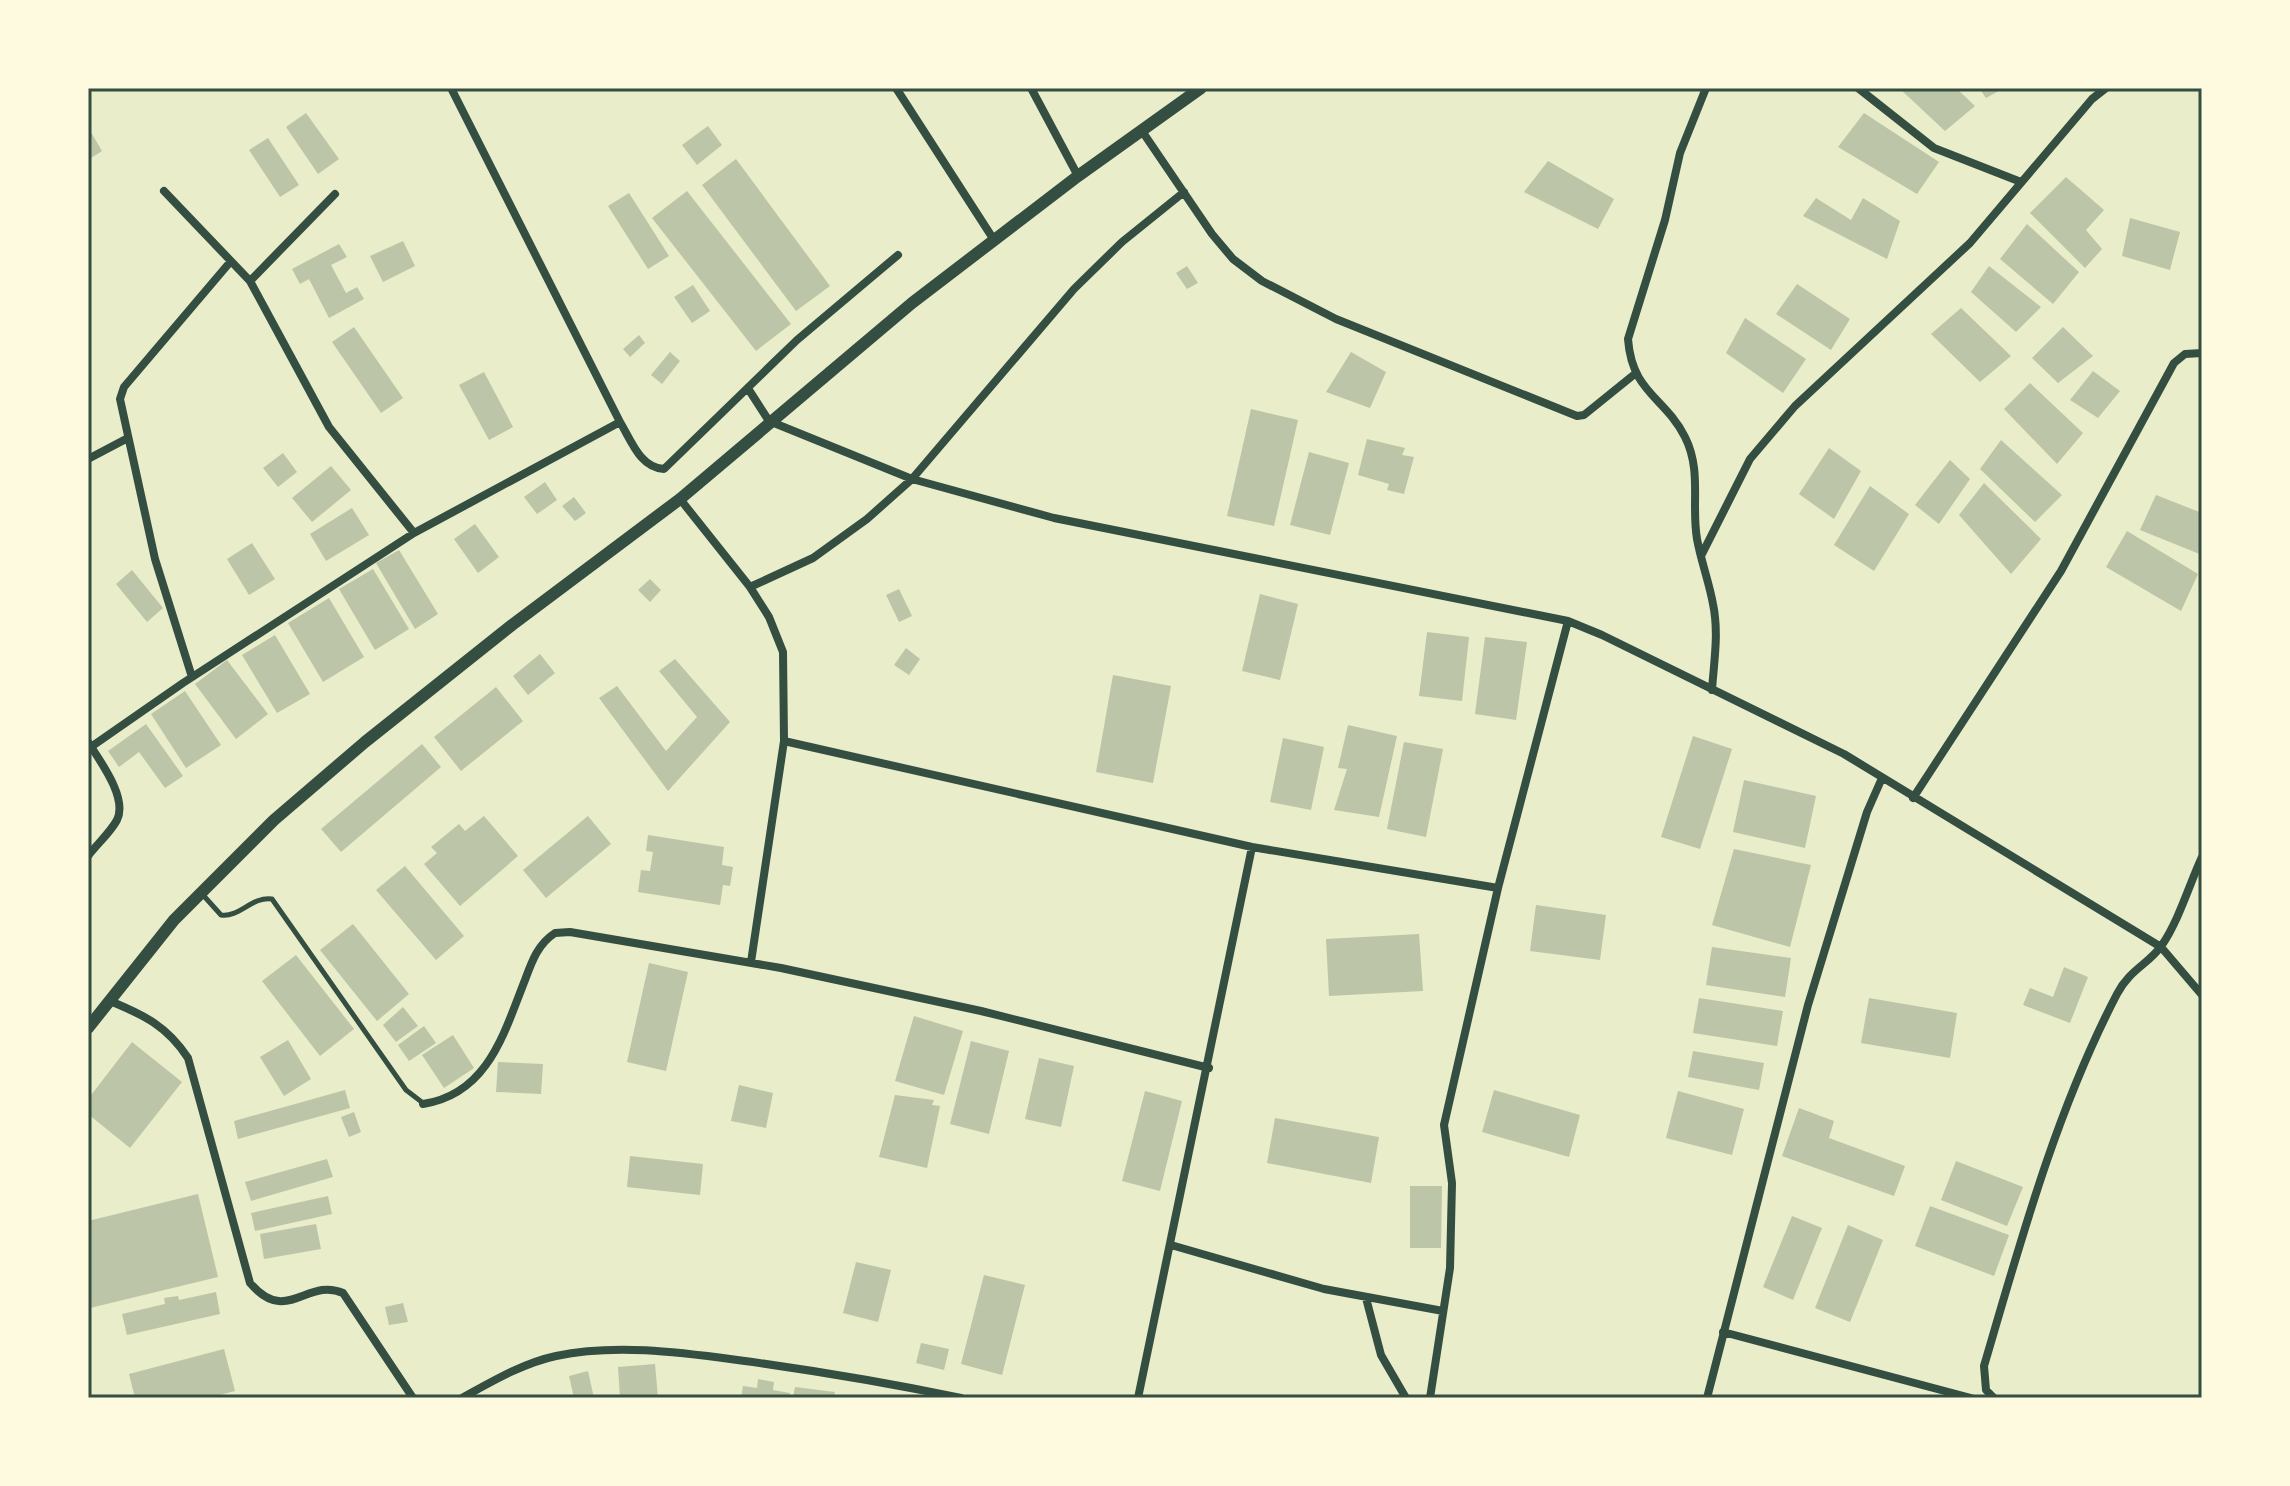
<svg xmlns="http://www.w3.org/2000/svg" width="2290" height="1486" font-family="Raleway,sans-serif">
  <rect width="100%" height="100%" fill="#e9edc9"/>
  <path fill="#bcc5a7" d="M 1899,88 L 1956,88 L 1975,106 L 1945,131 Z
    M 1979,88 L 2004,88 L 1986,98 Z
    M 306,113 L 339,159 L 318,174 L 286,127 Z
    M 1864,113 L 1939,162 L 1917,194 L 1838,147 Z
    M 708,126 L 722,145 L 697,165 L 682,145 Z
    M 88,127 L 102,151 L 88,160 Z
    M 268,138 L 299,185 L 280,197 L 249,150 Z
    M 736,159 L 830,286 L 796,311 L 702,185 Z
    M 1548,161 L 1614,199 L 1598,229 L 1524,192 Z
    M 2066,177 L 2104,210 L 2086,230 L 2102,249 L 2085,268 L 2030,213 Z
    M 687,191 L 791,324 L 756,351 L 652,218 Z
    M 629,193 L 669,256 L 648,269 L 608,206 Z
    M 1816,198 L 1851,220 L 1863,198 L 1900,221 L 1887,259 L 1803,216 Z
    M 2130,218 L 2180,232 L 2170,270 L 2122,256 Z
    M 2027,224 L 2079,272 L 2053,304 L 2000,259 Z
    M 403,241 L 415,266 L 383,282 L 370,256 Z
    M 339,244 L 347,257 L 331,265 L 346,293 L 357,287 L 364,299 L 329,318 L 309,279 L 300,284 L 292,269 Z
    M 1187,266 L 1198,283 L 1187,289 L 1176,273 Z
    M 1989,266 L 2041,307 L 2016,332 L 1971,292 Z
    M 1797,284 L 1850,319 L 1831,350 L 1776,314 Z
    M 693,285 L 710,311 L 692,323 L 674,297 Z
    M 1961,308 L 2011,356 L 1980,382 L 1931,334 Z
    M 1745,318 L 1806,359 L 1783,393 L 1726,353 Z
    M 354,327 L 403,398 L 381,413 L 332,342 Z
    M 2063,327 L 2093,356 L 2058,383 L 2032,358 Z
    M 639,335 L 645,343 L 630,357 L 623,349 Z
    M 670,352 L 680,361 L 662,384 L 651,375 Z
    M 1351,352 L 1386,372 L 1370,408 L 1326,392 Z
    M 2093,371 L 2120,391 L 2098,418 L 2070,400 Z
    M 484,372 L 513,427 L 489,440 L 459,385 Z
    M 2030,383 L 2083,433 L 2057,464 L 2004,409 Z
    M 1251,409 L 1298,420 L 1274,526 L 1227,516 Z
    M 1367,439 L 1405,448 L 1402,455 L 1414,457 L 1404,494 L 1387,490 L 1389,484 L 1358,475 Z
    M 2001,440 L 2062,495 L 2035,522 L 1980,469 Z
    M 1829,448 L 1861,471 L 1834,519 L 1799,494 Z
    M 1309,452 L 1349,463 L 1330,535 L 1290,525 Z
    M 283,453 L 297,472 L 278,487 L 263,468 Z
    M 1950,460 L 1970,479 L 1939,524 L 1915,505 Z
    M 331,466 L 351,490 L 312,522 L 292,498 Z
    M 545,482 L 557,500 L 537,514 L 524,497 Z
    M 1984,483 L 2041,539 L 2011,574 L 1959,515 Z
    M 1870,486 L 1909,514 L 1874,571 L 1834,545 Z
    M 2156,495 L 2202,513 L 2202,555 L 2140,530 Z
    M 574,497 L 586,513 L 575,521 L 562,506 Z
    M 352,508 L 369,535 L 326,561 L 310,534 Z
    M 475,524 L 499,557 L 478,573 L 454,539 Z
    M 2127,531 L 2198,574 L 2181,611 L 2106,567 Z
    M 252,543 L 275,579 L 249,595 L 227,559 Z
    M 399,550 L 438,614 L 415,629 L 376,563 Z
    M 373,569 L 409,629 L 375,650 L 339,589 Z
    M 132,570 L 163,608 L 147,622 L 116,584 Z
    M 650,579 L 661,590 L 650,602 L 638,590 Z
    M 899,589 L 912,616 L 899,622 L 886,595 Z
    M 1260,594 L 1298,604 L 1280,680 L 1242,671 Z
    M 329,598 L 364,657 L 323,682 L 288,623 Z
    M 1427,632 L 1469,637 L 1462,701 L 1419,696 Z
    M 275,635 L 310,694 L 277,713 L 242,655 Z
    M 1485,637 L 1527,642 L 1516,720 L 1475,714 Z
    M 906,648 L 920,659 L 909,675 L 894,665 Z
    M 540,654 L 555,673 L 528,695 L 513,676 Z
    M 675,659 L 730,722 L 668,791 L 599,698 L 617,686 L 666,751 L 697,717 L 659,671 Z
    M 227,660 L 268,714 L 236,739 L 195,684 Z
    M 1113,675 L 1171,686 L 1153,783 L 1096,772 Z
    M 496,687 L 523,721 L 461,771 L 434,737 Z
    M 185,691 L 221,745 L 186,768 L 151,714 Z
    M 146,724 L 183,776 L 165,788 L 139,752 L 119,767 L 108,751 Z
    M 1348,725 L 1397,736 L 1379,817 L 1334,810 L 1347,769 L 1338,768 Z
    M 1693,736 L 1732,749 L 1700,849 L 1661,837 Z
    M 1283,738 L 1324,747 L 1311,810 L 1270,802 Z
    M 1404,742 L 1443,749 L 1426,837 L 1387,829 Z
    M 422,744 L 441,767 L 341,852 L 321,829 Z
    M 1744,780 L 1816,796 L 1805,848 L 1733,832 Z
    M 484,816 L 518,856 L 460,906 L 424,864 L 437,853 L 431,847 L 459,824 L 465,831 Z
    M 588,816 L 611,844 L 546,898 L 523,870 Z
    M 648,835 L 724,847 L 722,865 L 733,867 L 730,886 L 723,885 L 720,905 L 638,892 L 641,870 L 650,871 L 653,852 L 646,851 Z
    M 1734,849 L 1811,865 L 1790,947 L 1712,925 Z
    M 405,866 L 464,936 L 436,960 L 376,890 Z
    M 1536,905 L 1606,915 L 1600,960 L 1530,951 Z
    M 353,924 L 409,994 L 377,1021 L 320,950 Z
    M 1419,934 L 1423,991 L 1329,996 L 1326,939 Z
    M 1712,947 L 1791,958 L 1785,997 L 1706,985 Z
    M 296,955 L 354,1029 L 320,1056 L 262,981 Z
    M 649,963 L 688,972 L 666,1071 L 627,1062 Z
    M 2064,967 L 2088,977 L 2070,1023 L 2023,1005 L 2030,988 L 2053,997 Z
    M 1699,998 L 1783,1011 L 1777,1046 L 1693,1033 Z
    M 1869,998 L 1957,1013 L 1950,1058 L 1861,1043 Z
    M 403,1007 L 418,1026 L 396,1042 L 383,1025 Z
    M 914,1016 L 963,1031 L 944,1095 L 895,1081 Z
    M 424,1026 L 436,1043 L 409,1061 L 398,1045 Z
    M 453,1035 L 474,1068 L 444,1088 L 422,1055 Z
    M 288,1040 L 311,1079 L 284,1096 L 260,1057 Z
    M 971,1041 L 1009,1051 L 989,1134 L 950,1124 Z
    M 132,1042 L 182,1082 L 130,1148 L 88,1114 L 88,1099 Z
    M 1693,1051 L 1764,1063 L 1759,1090 L 1688,1077 Z
    M 1039,1058 L 1074,1066 L 1061,1127 L 1025,1119 Z
    M 498,1062 L 543,1064 L 541,1094 L 496,1092 Z
    M 739,1085 L 773,1093 L 766,1128 L 731,1121 Z
    M 345,1090 L 350,1108 L 238,1139 L 234,1121 Z
    M 1494,1090 L 1580,1115 L 1569,1157 L 1482,1132 Z
    M 1145,1091 L 1182,1101 L 1160,1191 L 1122,1181 Z
    M 1678,1091 L 1744,1109 L 1732,1155 L 1666,1138 Z
    M 895,1095 L 934,1100 L 932,1105 L 940,1106 L 927,1168 L 879,1157 Z
    M 1799,1108 L 1834,1121 L 1829,1138 L 1905,1166 L 1894,1196 L 1782,1156 Z
    M 354,1112 L 361,1132 L 349,1137 L 341,1117 Z
    M 1275,1118 L 1379,1137 L 1371,1183 L 1267,1163 Z
    M 630,1156 L 703,1164 L 700,1195 L 627,1187 Z
    M 327,1159 L 333,1177 L 251,1201 L 245,1182 Z
    M 1956,1161 L 2023,1187 L 2007,1226 L 1941,1200 Z
    M 1410,1186 L 1442,1186 L 1441,1248 L 1410,1248 Z
    M 198,1194 L 218,1277 L 90,1308 L 88,1221 Z
    M 328,1196 L 332,1214 L 255,1231 L 251,1213 Z
    M 1930,1206 L 2009,1235 L 1994,1276 L 1915,1246 Z
    M 1792,1216 L 1822,1228 L 1793,1300 L 1763,1287 Z
    M 316,1224 L 321,1249 L 264,1259 L 260,1234 Z
    M 1848,1225 L 1883,1240 L 1850,1322 L 1815,1308 Z
    M 856,1262 L 891,1270 L 878,1322 L 843,1313 Z
    M 984,1275 L 1025,1285 L 1002,1375 L 961,1364 Z
    M 216,1292 L 220,1314 L 127,1335 L 122,1314 L 165,1304 L 164,1298 L 178,1296 L 179,1300 Z
    M 403,1303 L 408,1322 L 389,1325 L 385,1307 Z
    M 921,1343 L 949,1349 L 944,1370 L 916,1363 Z
    M 224,1349 L 235,1391 L 208,1398 L 135,1398 L 129,1374 Z
    M 655,1364 L 658,1398 L 620,1398 L 618,1367 Z
    M 588,1371 L 594,1398 L 574,1398 L 569,1376 Z
    M 758,1379 L 774,1382 L 773,1390 L 790,1393 L 789,1398 L 741,1398 L 743,1386 L 757,1388 Z
    M 795,1387 L 835,1392 L 834,1398 L 793,1398 Z"/>
  <g fill="none" stroke-linecap="round" stroke-linejoin="round">
    <path stroke="#344e41" stroke-width="5" d="M 203,895 L 221,915 C 239,918 252,896 272,899 L 406,1090 L 423,1103"/>
    <path stroke="#344e41" stroke-width="8" d="M 451,88 L 620,422 C 631,440 640,468 664,469 L 797,340 L 898,255
      M 896,88 L 994,240
      M 1031,88 L 1078,176
      M 1706,88 L 1680,153 L 1665,220 L 1628,339 C 1632,393 1664,396 1685,437 C 1702,471 1691,504 1697,539 C 1701,561 1709,582 1713,604 C 1719,633 1714,661 1712,690
      M 1858,88 L 1934,148 L 2021,182
      M 1142,131 L 1212,234 L 1233,259 L 1262,281 L 1336,319 L 1577,416 L 1584,415 L 1636,373
      M 164,191 L 250,281 L 329,427 L 414,533
      M 250,281 L 335,194
      M 749,390 L 769,421 L 912,479 L 1054,518 L 1568,621 L 1602,635 L 1844,754 L 2161,947 L 2202,995
      M 88,459 L 126,439
      M 680,499 L 750,587 L 769,617 L 783,652 L 784,741 L 751,962
      M 1701,556 L 1750,459 L 1795,406 L 1970,243 L 2092,99 L 2106,88
      M 750,587 L 813,558 L 867,519 L 912,479 L 1074,289 L 1122,242 L 1184,192
      M 192,677 L 155,559 L 120,399 L 124,387 L 231,261
      M 784,741 L 1252,847 L 1498,888
      M 88,742 C 100,761 128,798 117,820 C 110,833 97,844 88,856
      M 88,749 L 183,683 L 414,533 L 620,422
      M 1913,798 L 2061,571 L 2174,363 L 2185,354 L 2202,353
      M 110,1001 C 144,1015 167,1026 188,1058 L 250,1283 C 287,1326 307,1277 343,1293 L 413,1398
      M 423,1104 C 488,1094 504,1033 525,980 C 532,961 538,944 555,933 L 570,932 L 781,968 L 981,1011 L 1209,1068
      M 1171,1245 L 1324,1289 L 1443,1311
      M 1366,1298 L 1381,1355 L 1406,1398
      M 1723,1332 L 1971,1398
      M 462,1398 C 491,1382 523,1363 556,1356 C 617,1343 684,1353 745,1361 C 817,1371 889,1383 961,1398
      M 1138,1398 L 1252,847
      M 1430,1398 L 1450,1268 L 1452,1183 L 1444,1125 L 1498,888 L 1568,621
      M 1707,1398 L 1808,1005 L 1867,812 L 1882,778
      M 1994,1398 L 1986,1390 L 1984,1366 C 2021,1240 2056,1111 2117,994 C 2130,969 2149,964 2162,945 C 2179,920 2189,885 2202,857"/>
    <path stroke="#344e41" stroke-width="12" d="M 88,1028 L 174,920 L 274,820 L 365,742 L 512,625 L 680,499 L 912,303 L 1078,176 L 1201,88"/>
  </g>
  <rect width="2290" height="1486" fill="none" stroke="#fefae0" stroke-width="180"/>
  <rect x="90" y="90" width="2110" height="1306" fill="none" stroke="#344e41" stroke-width="3"/>
</svg>
